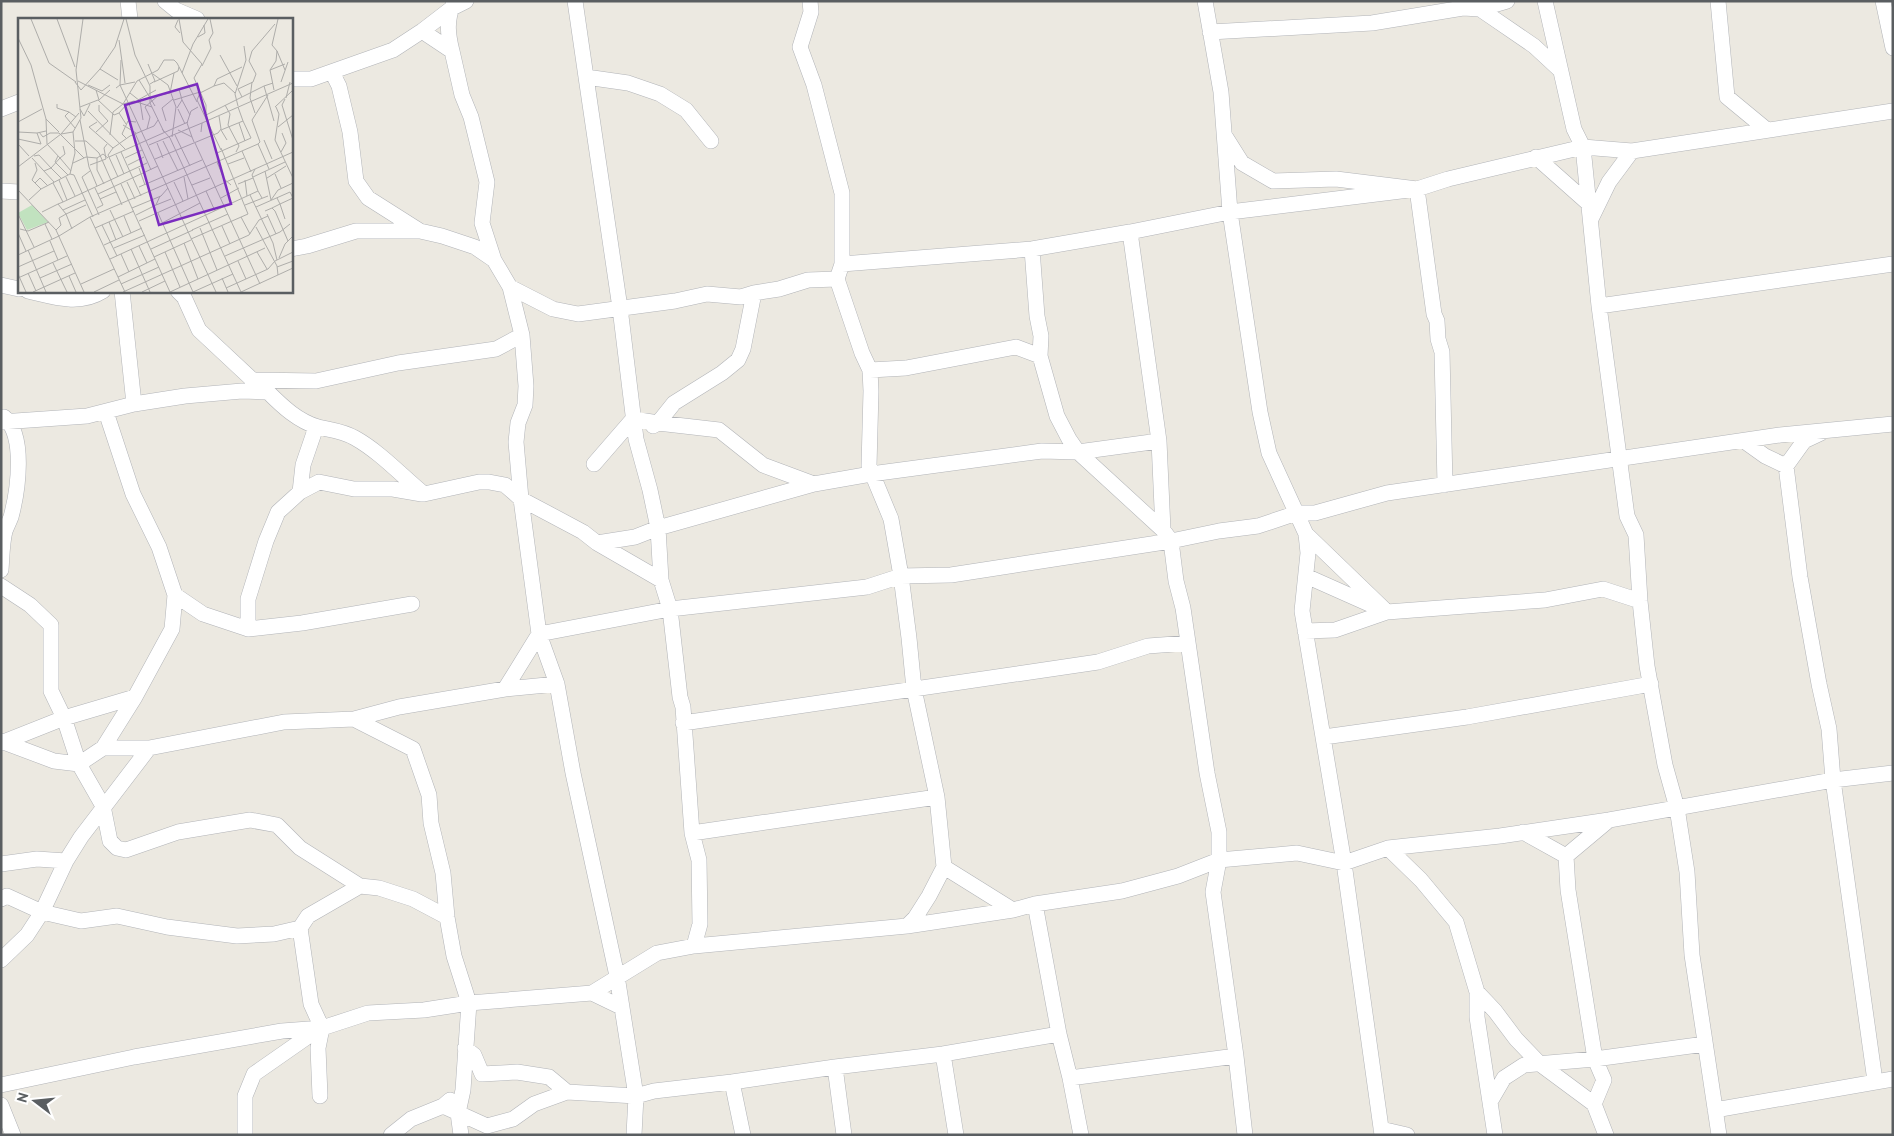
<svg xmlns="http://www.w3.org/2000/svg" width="1894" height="1136" font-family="'PT Sans',sans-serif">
  <rect width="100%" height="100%" fill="#ece9e1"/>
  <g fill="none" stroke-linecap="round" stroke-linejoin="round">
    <g stroke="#b2b4b8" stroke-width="16">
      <path id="minor" d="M 128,1 L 130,19
        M 165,1 L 176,10 L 197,19
        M 575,1 L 586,77 L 628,83 L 660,94 L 686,110 L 711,141
        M 810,1 L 811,12 L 800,47 L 814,85 L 842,193 L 842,264 L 837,279 L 862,353 L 870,370 L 871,391 L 869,466 L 891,519 L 901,576 L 909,638 L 914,689 L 937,797 L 944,867 L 929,896 L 915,918 L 907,926
        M 1205,1 L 1221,92 L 1230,212 L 1260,412 L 1269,453 L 1306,534 L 1308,553 L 1302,611 L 1344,863 L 1382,1135
        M 1545,1 L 1574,129 L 1583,147 L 1599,306 L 1627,516 L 1636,535 L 1640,601 L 1647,666 L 1665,765 L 1677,808 L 1687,872 L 1692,955 L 1719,1135
        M 1718,1 L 1727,97 L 1767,130
        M 1883,1 L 1893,48
        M 1480,9 L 1534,46 L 1561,71
        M 422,31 L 452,51 L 462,95 L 471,117 L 487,182 L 482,223 L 494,260 L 510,287 L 553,309 L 578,314 L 675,301 L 707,294 L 741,297 L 754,293
        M 1210,32 L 1372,23 L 1463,8 L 1480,9 L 1507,1
        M 452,51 C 448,35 446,21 453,5
        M 332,72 L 339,86 L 350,132 L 356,181 L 368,198 L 420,231 L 442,236 L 475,247 L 494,260
        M 586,77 L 620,308 L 636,439 L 650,490 L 658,528 L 661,580 L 670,609 L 680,697 L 683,707 L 692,833 L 699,860 L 700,924 L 694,946
        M 291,79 L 311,79 L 393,50 L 422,31 L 452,8 L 466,1
        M 1,109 L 19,102
        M 1225,136 L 1242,163 L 1273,181 L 1336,179 L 1417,189 L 1434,314 L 1437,321 L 1438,339 L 1442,352 L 1445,485
        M 1536,157 L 1589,204
        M 1,191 L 19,192
        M 1591,219 L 1609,182 L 1632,151
        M 1130,232 L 1159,441 L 1163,530 L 1171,541 L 1176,581 L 1183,608 L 1207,773 L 1219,832 L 1219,860 L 1213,892 L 1236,1056 L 1245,1135
        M 291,249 L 307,246 L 356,231 L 420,231
        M 1032,249 L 1037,316 L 1041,336 L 1040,356 L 1057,416 L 1069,439 L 1078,452 L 1163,530
        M 842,264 L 1032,249 L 1130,232 L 1230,212 L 1417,189 L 1448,179 L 1583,147 L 1632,151 L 1893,111
        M 1,285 L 19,289
        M 510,287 L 522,335 L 526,386 L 525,405 L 518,423 L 516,442 L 521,499 L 539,634 L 557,684 L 573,773 L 617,976 L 636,1096 L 634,1135
        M 28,291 C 54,297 79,306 103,291
        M 122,291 L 134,404
        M 178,291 L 184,297 L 199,330 L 259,386
        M 1599,306 L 1893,264
        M 870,370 L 906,368 L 1016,347 L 1040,356
        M 252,380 L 316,381 L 398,363 L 496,349 L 522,335
        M 106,412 L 133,494 L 159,547 L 175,595 L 203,614 L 248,629 L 302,623 L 412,604
        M 1,422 L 87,416 L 134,404 L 185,396 L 242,391 L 268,392 C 283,407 298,421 318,427 C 331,430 343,431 355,438 C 380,452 402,476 424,494 L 479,482 L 489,482 L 505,485 L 521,499 L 583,532 L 597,543 L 661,580
        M 653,426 L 658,423 L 719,430 L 763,465 L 814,484
        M 1744,441 L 1765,456 L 1786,466 L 1800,577 L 1819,684 L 1829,729 L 1833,780 L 1875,1081
        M 594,464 L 633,419 L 658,423 L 674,403 L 722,373 L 738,360 L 743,349 L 754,293 L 779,289 L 808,280 L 837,279
        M 1786,466 L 1804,441 L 1821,433
        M 300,492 L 319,482 L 354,489 L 393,489 L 422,494
        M 597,543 L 635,537 L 658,528 L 814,484 L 871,474 L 1042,451 L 1078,452 L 1159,441
        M 1,570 C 2,557 2,543 5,531 C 7,526 9,522 11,517 C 18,491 26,435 4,417
        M 1306,576 L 1387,612 L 1545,600 L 1603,589 L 1640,601
        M 1,586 L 30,605 L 51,625 L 51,691 L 64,718 L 135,697
        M 248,629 L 248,599 L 266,541 L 278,512 L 300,492 L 303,465 L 316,427
        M 1305,631 L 1335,630 L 1387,612 L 1306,534
        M 505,689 L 539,634 L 670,609 L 867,587 L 901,576 L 951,575 L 1171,541 L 1219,531 L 1258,526 L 1297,513 L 1315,513 L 1387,493 L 1780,435 L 1893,424
        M 354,719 L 413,749 L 429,795 L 431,823 L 443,873 L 447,917 L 454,956 L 469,1003 L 463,1090 L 458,1113 L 461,1135
        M 683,723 L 1098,662 L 1148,646 L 1188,643
        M 1324,737 L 1467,717 L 1651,684
        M 1,741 L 54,761 L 79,764 L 103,748 L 149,748 L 284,722 L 354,719 L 399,707 L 505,689 L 557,684
        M 1,743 L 64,718 L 79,764 L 103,806 L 110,841 L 117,848 L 126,850 L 178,832 L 250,820 L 277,825 L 300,848 L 360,886 L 379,888 L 413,899 L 447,917
        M 103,748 L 135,697 L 172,629 L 175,595
        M 1523,832 L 1566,856
        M 692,833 L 937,797
        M 1388,848 L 1421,880 L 1456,922 L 1477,992 L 1477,1017 L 1495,1135
        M 1566,856 L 1568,890 L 1595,1059 L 1604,1080 L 1594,1104
        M 1566,856 L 1609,820
        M 1,864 L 37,859 L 66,861
        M 944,867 L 1013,910
        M 1,899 L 7,896 L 42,912 L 81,921 L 117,916 L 167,927 L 237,936 L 274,934 L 300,928
        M 1035,904 L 1059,1034 L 1070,1078 L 1081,1135
        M 1,960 L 27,935 L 42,912 L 66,861 L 81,837 L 149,748
        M 1477,992 L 1495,1011 L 1516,1039 L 1540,1064 L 1594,1104 L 1606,1135
        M 592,993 L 621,1007
        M 465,1048 L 474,1055 L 482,1074 L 517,1072 L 549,1077 L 567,1092
        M 943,1054 L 956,1135
        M 835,1067 L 844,1135
        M 1070,1078 L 1236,1056
        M 732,1082 L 743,1135
        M 1,1085 L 134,1057 L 282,1031 L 322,1028 L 368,1013 L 424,1010 L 469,1003 L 592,993 L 657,953 L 694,946 L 907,926 L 1013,910 L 1035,904 L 1122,891 L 1178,876 L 1219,860 L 1297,853 L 1344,863 L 1388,848 L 1500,836 L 1609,820 L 1833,780 L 1893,773
        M 320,1096 L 318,1048 L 322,1028 L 311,1004 L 300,928 L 308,916 L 360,886
        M 1490,1102 L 1504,1078 L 1524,1065 L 1595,1059 L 1705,1044
        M 1,1105 L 13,1135
        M 443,1106 L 487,1126 L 513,1119 L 534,1104 L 567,1092 L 636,1096 L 654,1091 L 732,1082 L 835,1067 L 943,1054 L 1059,1034
        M 1715,1110 L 1893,1079
        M 1381,1129 L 1407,1135
        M 245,1135 L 245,1096 L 254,1074 L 320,1028
        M 391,1135 L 411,1119 L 443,1106 L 450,1100"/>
    </g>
    <use href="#minor" stroke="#fff" stroke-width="15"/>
  </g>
  <g transform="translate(18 18)">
    <rect width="275" height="275" fill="#ece9e1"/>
    <path d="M 14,187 L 30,204 L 9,212 L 0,195 Z" fill="#c1e2bf"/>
    <path fill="none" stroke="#aeadaa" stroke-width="1" d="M 13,1 L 31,45 L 58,64M 39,1 L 57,49M 108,1 L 117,37 L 132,68 L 132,85 L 146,114M 161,1 L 165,24 L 184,46 L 176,60 L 188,87 L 188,95M 160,2 L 157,9 L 162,15M 180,19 L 187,15 L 186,7M 0,20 L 13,47 L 28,101 L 29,126 L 42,140 L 33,150 L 44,161M 101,22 L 107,65M 259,33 L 267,52M 202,37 L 219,68M 130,46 L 137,63 L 132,66M 184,48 L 193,30 L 191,22 L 195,15 L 192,1M 82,51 L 100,62M 252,52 L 258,43 L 259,33 L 254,27 L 260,1M 252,52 L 256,72M 252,52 L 267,46M 164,55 L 175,26 L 190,1M 135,56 L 150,67 L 158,89 L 154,119M 121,62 L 134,83 L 127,89 L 132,99 L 129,111M 60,63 L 105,86 L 116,83 L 134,89M 57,64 L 63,72 L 82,51 L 97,29 L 106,1M 117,64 L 102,67 L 198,274M 136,64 L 160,53 L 161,49M 234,64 L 232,80 L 237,95M 263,64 L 270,44M 255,65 L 246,68 L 256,103M 70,67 L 84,73 L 92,67M 196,68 L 206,65 L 217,75M 98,70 L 102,67 L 103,42M 78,72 L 81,82 L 92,72M 112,75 L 122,83 L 125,102M 142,77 L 152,75 L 156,55M 224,79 L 220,71 L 235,64 L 238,56 L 231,43 L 234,33 L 257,6M 268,80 L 272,64M 267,81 L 264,87 L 275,122M 120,82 L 138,72M 156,82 L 182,74M 164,82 L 172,97M 39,86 L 39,90 L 51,94M 207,87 L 212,96 L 210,107 L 221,128 L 218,134M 137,88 L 134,83 L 142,76M 220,88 L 217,76 L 228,42 L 226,28M 62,89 L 80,82 L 96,97 L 101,95M 257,89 L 274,73M 258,89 L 261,96 L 257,122 L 275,160M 159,90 L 164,82 L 161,71M 62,91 L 66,98 L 72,86M 160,91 L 167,106M 70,93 L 107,131M 188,97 L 246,68M 28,101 L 41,114M 62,102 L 71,149 L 79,168M 148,103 L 144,90 L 155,81M 0,104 L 24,91M 79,104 L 71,109 L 95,130 L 90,137 L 100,159M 221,105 L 227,123M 108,106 L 101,95 L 109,86M 105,107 L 118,115M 260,109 L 275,97M 57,110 L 47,98 L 51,94 L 58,99M 144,111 L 152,120 L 223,274M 160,112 L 174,119 L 176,124M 0,114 L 19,115M 21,114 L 25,119 L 32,115 L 41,115 L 66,140M 78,114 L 90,103 L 81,93 L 81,87M 183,114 L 184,105 L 275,65M 117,115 L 133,152M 43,116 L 61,95M 92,117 L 95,94 L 105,86 L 119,63 L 140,52 L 146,42 L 156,42 L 159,45 L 179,84M 157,117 L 172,148M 174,119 L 169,105 L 173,93 L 180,89M 108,120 L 104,116 L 110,103 L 118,104M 0,121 L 23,126M 209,122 L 203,112 L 225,103 L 220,89M 246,122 L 254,141M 57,123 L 68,123 L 81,135 L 104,187M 145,123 L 160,153M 139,125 L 145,140M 177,125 L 242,266M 0,126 L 11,138M 23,126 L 19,115 L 28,113M 240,126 L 251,151M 131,127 L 184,105M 45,128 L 47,136 L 42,140 L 53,153M 95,130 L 112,118 L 136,108 L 140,102M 203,132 L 179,82 L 182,75 L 196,68 L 199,61 L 224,49M 224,133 L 233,154M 103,134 L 123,178M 263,134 L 268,125 L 264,115M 199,135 L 233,120 L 225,103M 98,137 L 106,156M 16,138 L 21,137 L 33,150 L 26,153M 40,138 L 37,144 L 50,157M 91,139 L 170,104M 14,140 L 36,164M 107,140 L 124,132M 137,141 L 200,115 L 203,111 L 201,98M 199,144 L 206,161 L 213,167M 17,145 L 19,152 L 14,162 L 23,171M 55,145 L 68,139 L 79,140M 210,146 L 226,140M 72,147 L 88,141 L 86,130 L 89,126M 110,147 L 126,139M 0,149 L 43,116 L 55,114M 121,150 L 127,167M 237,151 L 234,157 L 240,173M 72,153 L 64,159 L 81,197M 247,153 L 253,182M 52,156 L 56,157 L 75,199M 257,156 L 263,170M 48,159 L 57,178M 166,159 L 170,181M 235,159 L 267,144M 249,160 L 268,148M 41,162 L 49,182M 227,162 L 229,178M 109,164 L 117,181M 156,164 L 165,183M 17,165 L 22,160 L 30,168M 35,165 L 45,184 L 40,186 L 48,196 L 41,200 L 43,207 L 38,212M 86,166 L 79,152 L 79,140 L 85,136 L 90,140M 103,166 L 152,274M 220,166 L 235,160M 174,167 L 192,160M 121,169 L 184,142M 77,170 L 85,187 L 79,190M 0,172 L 38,212 L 66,274M 188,173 L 197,193M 80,176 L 140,148M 232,177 L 255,225 L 259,242M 203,180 L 221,170M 259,180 L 262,186 L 275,180M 82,181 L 98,174M 11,182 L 23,171 L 52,156 L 57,135 L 55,114 L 63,100 L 58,52 L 65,1M 253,182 L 260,172 L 275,165M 45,184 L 129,145M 138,187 L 153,181M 227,187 L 250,178M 238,189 L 272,174 L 275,180M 114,190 L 143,178 L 150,170M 254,190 L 262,186 L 267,201M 45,192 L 67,182M 92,192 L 105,219M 247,193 L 254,190 L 257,193 L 270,223M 24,194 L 40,186M 140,195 L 175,274M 0,196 L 16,229M 249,196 L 258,216M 118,197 L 138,187 L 142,178M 106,198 L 113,215M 72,199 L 240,126 L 242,124 L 234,102 L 250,77M 223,199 L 232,216M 121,203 L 275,134M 91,204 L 98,222M 144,205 L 182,185M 27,206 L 34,221M 84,207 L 99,238M 204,208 L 212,226M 238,209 L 259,248 L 260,257M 77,210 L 116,193M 182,210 L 199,252M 2,211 L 10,213 L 31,204M 54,211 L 48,196 L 68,187M 174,212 L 210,196M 0,215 L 8,233M 173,221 L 230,196 L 203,130M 32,223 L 40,242M 166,225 L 180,261M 86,227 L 124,210M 121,228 L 129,245M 96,230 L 127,217M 113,231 L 132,274M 133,231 L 175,212M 10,232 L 28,274M 147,234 L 162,269M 239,234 L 249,251M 103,236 L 111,254M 0,237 L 41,218 L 72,199 L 107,274M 207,238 L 262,214 L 272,206M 136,239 L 173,222M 261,240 L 267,226 L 275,218M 92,241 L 240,173 L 244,180M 220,243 L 228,261M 35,245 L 49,274M 0,249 L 36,233M 259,249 L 275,243M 10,255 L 18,273M 0,256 L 8,274M 51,258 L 58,274M 100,259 L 137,241M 0,260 L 49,238M 22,260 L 54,246M 204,260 L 210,274M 63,266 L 96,251M 103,266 L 141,249M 208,270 L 250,251 L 257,243 L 275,234M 15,274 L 57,255M 76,274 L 101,262M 105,274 L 231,217 L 241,202 L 250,198M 124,274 L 147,263M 152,274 L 247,230M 175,274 L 215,256M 223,274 L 275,250"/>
    <path fill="#7b2cbf" fill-opacity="0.15" stroke="#7b2cbf" stroke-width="2.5" d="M 179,66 L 213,186 L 141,207 L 107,87 Z"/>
    <rect width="275" height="275" fill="none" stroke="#5a5e61" stroke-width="2.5"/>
  </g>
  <rect width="1894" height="1136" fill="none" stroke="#5a5e61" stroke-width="5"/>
  <g transform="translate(35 1101) rotate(286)" stroke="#ffffff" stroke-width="4" paint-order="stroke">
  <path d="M0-4L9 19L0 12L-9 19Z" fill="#5a5e61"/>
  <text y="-8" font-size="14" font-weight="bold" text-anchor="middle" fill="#5a5e61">N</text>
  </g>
</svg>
